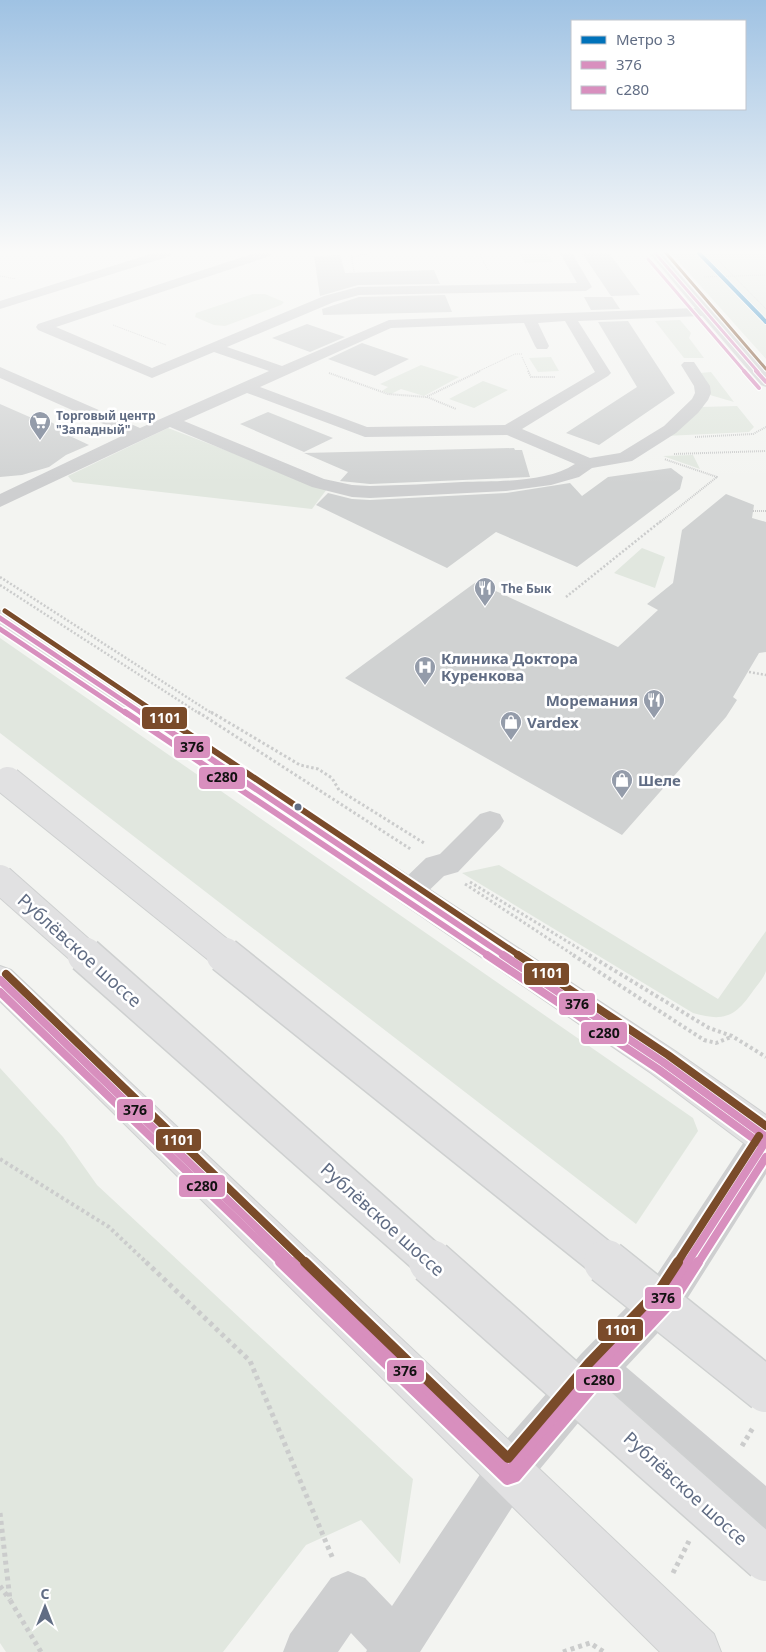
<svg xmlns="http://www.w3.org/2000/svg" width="766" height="1652" font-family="'Noto Sans',sans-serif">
  <rect width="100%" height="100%" fill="#f3f4f1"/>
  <path fill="#e1e7df" d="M 519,253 L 547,253 L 553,262 L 525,263 Z
    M 671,253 L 762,253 L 766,256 L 766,359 Z
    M 253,294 L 265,294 L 284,302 L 281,305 L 225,326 L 214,325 L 195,317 L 196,313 Z
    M 680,320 L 691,333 L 689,338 L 704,358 L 684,358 L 655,321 Z
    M 551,357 L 559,371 L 538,372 L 529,358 Z
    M 421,365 L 459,377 L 424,396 L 401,389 L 391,394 L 382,391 L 388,387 L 380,384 Z
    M 711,372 L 734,402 L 710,395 L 706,380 L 700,373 Z
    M 483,381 L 508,390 L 474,408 L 449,399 Z
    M 737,406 L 754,427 L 749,432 L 665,436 L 701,407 Z
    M 168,428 L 327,489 L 312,509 L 73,482 L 68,476 Z
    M 693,455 L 700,469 L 663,456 Z
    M 642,548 L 665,557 L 655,588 L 614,573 Z
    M 0,638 L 693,1118 L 698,1131 L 636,1224 L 0,733 Z
    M 499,865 L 718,999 L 766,931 C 766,943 766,960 766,971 C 764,978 757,985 753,991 C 735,1017 724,1022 693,1013 L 462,873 Z
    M 0,1068 L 63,1137 L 97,1185 L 413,1479 L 400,1564 L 361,1520 L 306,1545 L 223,1652 L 6,1652 L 0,1643 Z"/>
  <path fill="#d0d2d2" d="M 582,253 L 609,253 L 640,295 L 611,296 Z
    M 340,255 L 345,273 L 434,270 L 440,284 L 358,285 L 320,296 L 314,256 Z
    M 445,295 L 452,312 L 323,315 L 322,309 L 359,297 Z
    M 584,297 L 612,297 L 620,309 L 591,310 Z
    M 628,321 L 675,393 L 599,445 L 566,433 L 637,387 L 598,322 Z
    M 307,324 L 345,337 L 310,352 L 272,338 Z
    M 362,343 L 409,359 L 375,376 L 328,359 Z
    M 0,404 L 41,422 L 47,420 L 77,436 L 72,437 L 89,445 L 66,455 L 49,467 L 22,475 L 0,477 Z
    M 268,412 L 333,438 L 304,452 L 240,424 Z
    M 514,448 L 515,450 L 522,450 L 530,477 L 370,484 L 340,481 L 348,472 L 304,453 Z
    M 671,468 L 683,477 L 680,489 L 577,567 L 496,532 L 447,568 L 316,505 L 328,493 L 352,499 L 370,500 L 506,493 L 570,483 L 582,496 L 608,477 Z
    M 726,494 L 754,505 L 752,518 L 766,522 L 766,652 L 759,653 L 733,697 L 737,700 L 726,717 L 622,835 L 345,678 L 476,582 L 618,647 L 658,610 L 647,604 L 673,583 L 682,530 Z"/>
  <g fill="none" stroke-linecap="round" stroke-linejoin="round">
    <g stroke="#ced0d0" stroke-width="2">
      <path id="major" d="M 0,611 L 8,613 L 675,1051 L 766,1115 L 766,1155 L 753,1150 L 651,1073 L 0,628 Z
        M 0,966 L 11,970 L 714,1634 L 721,1652 L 660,1652 L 0,1001 Z"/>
    </g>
    <path stroke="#cbcccc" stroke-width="1" stroke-dasharray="1 1" stroke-linecap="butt" d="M 351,253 L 354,272
      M 479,253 L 488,270
      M 711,253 L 766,309
      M 352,257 L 371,253
      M 0,276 L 16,279
      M 704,277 L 766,275
      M 113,325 L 166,345
      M 522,357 L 529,372
      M 477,372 L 515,354 L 522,354"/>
    <path stroke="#cbcccc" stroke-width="2" stroke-dasharray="1 1" stroke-linecap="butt" d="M 528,371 L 531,377 L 555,377
      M 329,373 L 388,394 L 426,397 L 480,371
      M 427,397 L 456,409
      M 695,437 L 753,434 L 766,427
      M 674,454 L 766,451
      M 753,511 L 766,511
      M 659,523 L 717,477 L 664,459"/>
    <path stroke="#cbcccc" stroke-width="2.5" stroke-dasharray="2 2" stroke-linecap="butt" d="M 0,577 L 213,714
      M 0,585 L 200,714
      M 566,597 L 661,521
      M 749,672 L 766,675"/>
    <path stroke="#cbcccc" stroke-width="3" stroke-dasharray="2.5 2.5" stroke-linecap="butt" d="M 198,712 L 412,850
      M 211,712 L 300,765 L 318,769 L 332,778 L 339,790 L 424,843
      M 470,882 L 591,956
      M 465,884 L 575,956"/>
    <path stroke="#cbcccc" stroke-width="4" stroke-dasharray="3 3" stroke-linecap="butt" d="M 573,955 L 704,1040 L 716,1043 L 731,1037
      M 589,955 L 709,1028 L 732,1036 L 766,1057
      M 0,1159 L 109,1227 L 147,1263"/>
    <path stroke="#cbcccc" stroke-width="5" stroke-dasharray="4 4" stroke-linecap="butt" d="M 146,1262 L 250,1361 L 333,1559
      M 742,1446 L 754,1426
      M 0,1513 L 10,1600 L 41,1652
      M 673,1573 L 689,1541
      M 0,1586 L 10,1600
      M 563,1652 L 590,1643 L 604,1652"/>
    <path fill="#cecfd0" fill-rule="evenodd" d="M 154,253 L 172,253 L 170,256 L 0,309 L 0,301 Z
      M 255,253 L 272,253 L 270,256 L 56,327 L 152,368 L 324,296 L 358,287 L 577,283 L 560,253 L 572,253 L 592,287 L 586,291 L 359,295 L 334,302 L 227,347 L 282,366 L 389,320 L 695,308 L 649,253 L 661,253 L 766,372 L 766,387 L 761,385 L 702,316 L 578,321 L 611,373 L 608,376 L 522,429 L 590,458 L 620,453 L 664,426 L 692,399 L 695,393 L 694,386 L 681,365 L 684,362 L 694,362 L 710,386 L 711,393 L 708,400 L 698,413 L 676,433 L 632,461 L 592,468 L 579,477 L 551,485 L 506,491 L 370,498 L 352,497 L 312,487 L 170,427 L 0,507 L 0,494 L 126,434 L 0,378 L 0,367 L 140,428 L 269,371 L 214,352 L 152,378 L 38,330 L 36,327 L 38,324 ZM 565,321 L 595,372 L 505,425 L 367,427 L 260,387 L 391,328 L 524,323 L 535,346 L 537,349 L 547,349 L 549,346 L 538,323 ZM 247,393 L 365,437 L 507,435 L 575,464 C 546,483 496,481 462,482 C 432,484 401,485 370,486 L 352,485 L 324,479 L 184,421 Z
      M 490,811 L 500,814 L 504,821 L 500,828 L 458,872 L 444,876 L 419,900 L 409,904 L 399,900 L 394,892 L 399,884 L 426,858 L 440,854 L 480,814 Z
      M 766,1123 L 766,1174 L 682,1307 L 626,1367 L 766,1486 L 766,1539 L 750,1532 L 598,1399 L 525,1487 L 420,1652 L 366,1652 L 367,1650 L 351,1633 L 338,1652 L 283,1652 L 290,1634 L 331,1578 L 348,1571 L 365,1578 L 392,1606 L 493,1455 L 581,1354 L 654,1279 L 753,1128 Z"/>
    <use href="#major" fill="#e1e1e2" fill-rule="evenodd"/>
    <g stroke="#ced0d0" stroke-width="30" stroke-linecap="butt">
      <path id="major-bridge-far2" d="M 8,781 L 226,956
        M 0,879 L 87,956"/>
    </g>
    <g stroke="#ced0d0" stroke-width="38" stroke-linecap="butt">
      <path id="major-bridge-far1" d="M 85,955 L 433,1263
        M 224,955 L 608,1263"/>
    </g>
    <g stroke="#ced0d0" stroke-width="47" stroke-linecap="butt">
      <path id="major-bridge" d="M 431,1262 L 766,1559
        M 606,1262 L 766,1390"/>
    </g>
    <use href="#major-bridge-far2" stroke="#e1e1e2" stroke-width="28"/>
    <use href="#major-bridge-far1" stroke="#e1e1e2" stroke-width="35"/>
    <use href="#major-bridge" stroke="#e1e1e2" stroke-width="44"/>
    <g stroke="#fff" stroke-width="5">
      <path id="bus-1-far5" d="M 655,253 L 758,372"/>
    </g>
    <g stroke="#fff" stroke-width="6">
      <path id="bus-1-far4" d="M 756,371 L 766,382"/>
    </g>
    <g stroke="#fff" stroke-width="8">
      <path id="bus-1-far3" d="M 0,618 L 143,714"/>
    </g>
    <g stroke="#fff" stroke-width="10">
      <path id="bus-1-far2" d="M 141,712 L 505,956"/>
    </g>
    <g stroke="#fff" stroke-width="12">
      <path id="bus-1-far1" d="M 503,955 L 663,1062 L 766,1137
        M 0,980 L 293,1263
        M 687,1263 L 766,1141"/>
    </g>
    <g stroke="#fff" stroke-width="14">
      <path id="bus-1" d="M 292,1262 L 509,1471 L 596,1369 L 668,1293 L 688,1262"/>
    </g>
    <g stroke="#fff" stroke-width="5">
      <path id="bus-2-far5" d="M 648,259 L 745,372"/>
    </g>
    <g stroke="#fff" stroke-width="6">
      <path id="bus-2-far4" d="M 744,371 L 759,388"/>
    </g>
    <g stroke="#fff" stroke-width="8">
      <path id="bus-2-far3" d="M 0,629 L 127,714"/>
    </g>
    <g stroke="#fff" stroke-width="10">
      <path id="bus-2-far2" d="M 125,712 L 489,956"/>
    </g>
    <g stroke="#fff" stroke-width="12">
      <path id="bus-2-far1" d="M 487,955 L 658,1069 L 761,1144
        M 0,992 L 282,1263
        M 698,1263 L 766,1157"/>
    </g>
    <g stroke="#fff" stroke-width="14">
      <path id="bus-2" d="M 280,1262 L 507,1480 L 516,1477 L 603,1375 L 675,1298 L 698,1262"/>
    </g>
    <g stroke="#fff" stroke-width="5">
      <path id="bus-3-far4" d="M 666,253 L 766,369"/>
    </g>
    <g stroke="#fff" stroke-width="8">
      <path id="bus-3-far3" d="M 5,611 L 158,714"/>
    </g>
    <g stroke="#fff" stroke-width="10">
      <path id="bus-3-far2" d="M 156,712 L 520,956"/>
    </g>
    <g stroke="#fff" stroke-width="12">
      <path id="bus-3-far1" d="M 518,955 L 668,1055 L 766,1126
        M 6,974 L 306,1263
        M 677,1263 L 759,1136"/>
    </g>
    <g stroke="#fff" stroke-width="14">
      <path id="bus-3" d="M 305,1262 L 508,1458 L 589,1363 L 661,1288 L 678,1262"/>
    </g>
    <use href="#bus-1-far5" stroke="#d88fbe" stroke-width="3"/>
    <use href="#bus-1-far4" stroke="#d88fbe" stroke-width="4"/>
    <use href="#bus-1-far3" stroke="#d88fbe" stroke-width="5"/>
    <use href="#bus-1-far2" stroke="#d88fbe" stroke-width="6"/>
    <use href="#bus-1-far1" stroke="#d88fbe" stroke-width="8"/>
    <use href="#bus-1" stroke="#d88fbe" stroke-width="10"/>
    <use href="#bus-2-far5" stroke="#d88fbe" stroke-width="3"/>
    <use href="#bus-2-far4" stroke="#d88fbe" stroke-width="4"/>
    <use href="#bus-2-far3" stroke="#d88fbe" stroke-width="5"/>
    <use href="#bus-2-far2" stroke="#d88fbe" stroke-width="6"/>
    <use href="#bus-2-far1" stroke="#d88fbe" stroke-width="8"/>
    <use href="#bus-2" stroke="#d88fbe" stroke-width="10"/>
    <use href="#bus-3-far4" stroke="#7a4b2a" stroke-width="3"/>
    <use href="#bus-3-far3" stroke="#7a4b2a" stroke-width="5"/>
    <use href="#bus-3-far2" stroke="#7a4b2a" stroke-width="6"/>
    <use href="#bus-3-far1" stroke="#7a4b2a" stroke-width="8"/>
    <use href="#bus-3" stroke="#7a4b2a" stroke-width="10"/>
    <g stroke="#fff" stroke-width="5.5">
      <path id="metro-1" d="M 699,253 L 766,322"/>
    </g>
    <use href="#metro-1" stroke="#0072ba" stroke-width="4"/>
  </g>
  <linearGradient id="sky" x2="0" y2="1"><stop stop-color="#9fc2e3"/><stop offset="0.52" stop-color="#fafaf9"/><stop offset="1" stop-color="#fafaf9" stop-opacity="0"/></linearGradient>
  <rect width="766" height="484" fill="url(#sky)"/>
  <defs>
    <g id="supermarket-pin" transform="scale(1.125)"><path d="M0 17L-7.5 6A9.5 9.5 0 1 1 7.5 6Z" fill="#949caa" stroke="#fff"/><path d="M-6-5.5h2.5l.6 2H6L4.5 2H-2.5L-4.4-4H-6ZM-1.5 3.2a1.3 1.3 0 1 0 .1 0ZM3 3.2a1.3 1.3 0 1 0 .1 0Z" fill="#fff"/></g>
    <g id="restaurant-pin" transform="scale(1.125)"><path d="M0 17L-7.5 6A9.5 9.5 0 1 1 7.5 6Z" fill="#949caa" stroke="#fff"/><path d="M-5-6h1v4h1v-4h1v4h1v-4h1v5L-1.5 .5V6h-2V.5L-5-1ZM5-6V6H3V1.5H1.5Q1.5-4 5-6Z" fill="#fff"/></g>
    <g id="hospital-pin" transform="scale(1.125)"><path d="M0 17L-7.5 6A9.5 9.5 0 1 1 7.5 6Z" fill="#949caa" stroke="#fff"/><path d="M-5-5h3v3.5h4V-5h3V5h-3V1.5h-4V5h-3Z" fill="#fff"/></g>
    <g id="shop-pin" transform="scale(1.125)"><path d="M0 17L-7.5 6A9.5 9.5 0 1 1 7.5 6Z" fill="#949caa" stroke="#fff"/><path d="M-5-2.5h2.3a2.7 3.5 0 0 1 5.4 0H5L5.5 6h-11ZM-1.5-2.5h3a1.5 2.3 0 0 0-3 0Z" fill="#fff"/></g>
  </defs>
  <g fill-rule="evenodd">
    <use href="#supermarket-pin" x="40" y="422"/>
    <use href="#restaurant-pin" x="485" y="588"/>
    <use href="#hospital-pin" x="425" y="667"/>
    <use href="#restaurant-pin" x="654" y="700"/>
    <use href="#shop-pin" x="511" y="722"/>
    <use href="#shop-pin" x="622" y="780"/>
  </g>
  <circle fill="#616d84" stroke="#fff" stroke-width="2" cx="298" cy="807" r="4.5"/>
  <g text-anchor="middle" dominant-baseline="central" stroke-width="5" stroke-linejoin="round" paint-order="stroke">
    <g font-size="12" font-weight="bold" fill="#616d84" stroke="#fff" text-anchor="start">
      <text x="56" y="415">Торговый центр<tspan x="56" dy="14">"Западный"</tspan></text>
      <text x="501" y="588">The Бык</text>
    </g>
    <g font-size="15" font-weight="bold" fill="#616d84" stroke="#fff" text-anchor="start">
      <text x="441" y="658">Клиника Доктора<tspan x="441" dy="17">Куренкова</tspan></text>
      <text x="638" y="700" text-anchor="end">Моремания</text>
      <text x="527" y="722">Vardex</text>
      <text x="638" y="780">Шеле</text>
    </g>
    <g font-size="18" fill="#616d84" stroke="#fff">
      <text transform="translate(80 950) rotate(42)">Рублёвское шоссе</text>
      <text transform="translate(383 1219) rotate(42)">Рублёвское шоссе</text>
      <text transform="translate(686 1488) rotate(42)">Рублёвское шоссе</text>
    </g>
  </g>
  <g stroke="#fff" stroke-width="2">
    <rect x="141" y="706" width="47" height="24" rx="5" fill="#7a4b2a"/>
    <rect x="173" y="735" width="38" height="24" rx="5" fill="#d88fbe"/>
    <rect x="198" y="766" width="48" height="24" rx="5" fill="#d88fbe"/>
    <rect x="523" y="962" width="47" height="24" rx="5" fill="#7a4b2a"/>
    <rect x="558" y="992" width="38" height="24" rx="5" fill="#d88fbe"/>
    <rect x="580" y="1021" width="48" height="24" rx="5" fill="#d88fbe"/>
    <rect x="116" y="1098" width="38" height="24" rx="5" fill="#d88fbe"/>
    <rect x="155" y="1128" width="47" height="24" rx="5" fill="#7a4b2a"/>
    <rect x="178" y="1174" width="48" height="24" rx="5" fill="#d88fbe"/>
    <rect x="644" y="1286" width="38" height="24" rx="5" fill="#d88fbe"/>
    <rect x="597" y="1318" width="47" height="24" rx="5" fill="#7a4b2a"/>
    <rect x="386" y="1359" width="39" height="24" rx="5" fill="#d88fbe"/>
    <rect x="575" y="1368" width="47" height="24" rx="5" fill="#d88fbe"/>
  </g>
  <g font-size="14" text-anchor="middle" font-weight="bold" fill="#fff">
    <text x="165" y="723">1101</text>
    <text x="547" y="978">1101</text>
    <text x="178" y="1145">1101</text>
    <text x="621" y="1335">1101</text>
  </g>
  <g font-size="14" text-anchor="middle" font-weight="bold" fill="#111">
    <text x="192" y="752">376</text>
    <text x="222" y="782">с280</text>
    <text x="577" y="1009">376</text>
    <text x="604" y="1038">с280</text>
    <text x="135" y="1115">376</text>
    <text x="202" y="1191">с280</text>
    <text x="663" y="1303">376</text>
    <text x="405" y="1376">376</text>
    <text x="599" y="1385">с280</text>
  </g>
  <rect x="571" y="20" width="175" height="90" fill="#ffffff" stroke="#c0c5ce"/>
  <rect x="581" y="36" width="25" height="8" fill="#0072ba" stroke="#c0c5ce"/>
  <text x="616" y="45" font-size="15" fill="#616d84">Метро 3</text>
  <rect x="581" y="61" width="25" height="8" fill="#d88fbe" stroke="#c0c5ce"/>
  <text x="616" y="70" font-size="15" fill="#616d84">376</text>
  <rect x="581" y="86" width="25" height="8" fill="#d88fbe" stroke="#c0c5ce"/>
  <text x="616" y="95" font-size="15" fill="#616d84">с280</text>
  <g transform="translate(45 1607)" stroke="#ffffff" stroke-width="4" paint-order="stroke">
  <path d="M0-4L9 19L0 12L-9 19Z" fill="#616d84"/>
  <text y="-8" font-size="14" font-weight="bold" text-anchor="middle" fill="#616d84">С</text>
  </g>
</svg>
